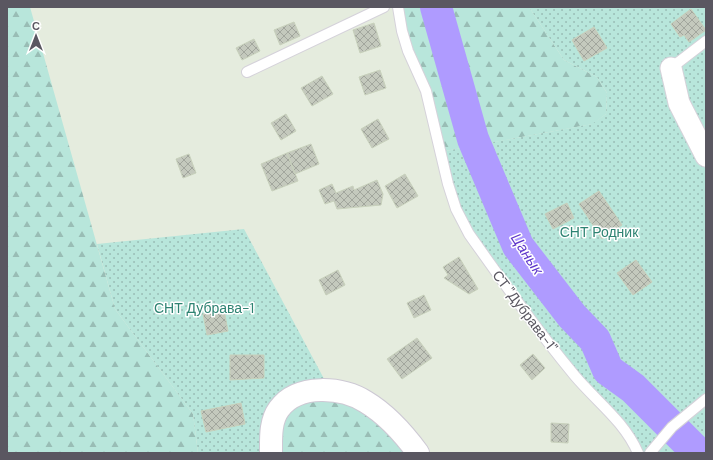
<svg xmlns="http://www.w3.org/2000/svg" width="713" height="460" font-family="'DM Sans',sans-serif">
  <defs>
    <pattern id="forest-firs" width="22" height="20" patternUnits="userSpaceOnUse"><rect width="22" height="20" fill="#b8e6db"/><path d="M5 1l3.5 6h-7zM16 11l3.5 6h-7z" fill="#99bdb5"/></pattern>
    <pattern id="garden-dots" width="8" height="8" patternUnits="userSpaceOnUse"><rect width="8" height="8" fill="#b8e6db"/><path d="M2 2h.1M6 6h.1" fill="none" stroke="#99bdb5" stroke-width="1.8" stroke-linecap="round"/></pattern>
    <pattern id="building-cross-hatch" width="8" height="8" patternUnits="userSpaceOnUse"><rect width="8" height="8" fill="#c4c9bd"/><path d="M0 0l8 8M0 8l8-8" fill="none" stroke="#a2a69d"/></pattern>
  </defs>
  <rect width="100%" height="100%" fill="#e5ecde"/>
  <path fill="url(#forest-firs)" d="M 7,7 L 30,7 L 115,309 L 193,414 L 198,453 L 7,453 Z
    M 398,7 L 529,7 L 564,60 L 597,77 L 607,93 L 606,114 L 593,124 L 440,152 Z
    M 347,393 L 418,453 L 271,453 L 279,409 Z"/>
  <path fill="url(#garden-dots)" d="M 529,7 L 706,7 L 706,453 L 638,453 L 576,376 L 469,234 L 440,152 L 592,124 L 606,114 L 607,93 L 597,77 L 564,60 Z
    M 244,229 L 330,390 L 287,402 L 271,453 L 198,453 L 193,414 L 115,309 L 97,244 Z"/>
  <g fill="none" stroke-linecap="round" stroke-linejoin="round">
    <path stroke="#af9bff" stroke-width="32" d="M 436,7 L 473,139 L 518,246 L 572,316 L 595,340 L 608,370 L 633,388 L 698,453"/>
  </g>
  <path fill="url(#building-cross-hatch)" stroke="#c8d1bc" d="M 691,9 L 706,30 L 689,42 L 684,35 L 680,37 L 671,24 Z
    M 294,22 L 300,36 L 280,45 L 274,30 Z
    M 374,23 L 381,46 L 360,53 L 353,30 Z
    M 594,27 L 607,48 L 584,61 L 572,40 Z
    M 254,39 L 260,51 L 242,60 L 236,48 Z
    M 380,70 L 386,88 L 365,95 L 359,77 Z
    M 322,76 L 333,94 L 312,106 L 301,88 Z
    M 286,114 L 296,131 L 281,140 L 271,123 Z
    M 378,119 L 389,139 L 372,148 L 361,129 Z
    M 311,144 L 319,164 L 295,174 L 287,153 Z
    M 287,153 L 298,181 L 272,191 L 261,164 Z
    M 189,154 L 196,173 L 183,178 L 176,159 Z
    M 405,174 L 418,196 L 397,208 L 385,186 Z
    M 377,180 L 383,194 L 381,205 L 337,209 L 334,201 L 325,204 L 319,190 L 332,184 L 336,193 L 353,186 L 354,190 Z
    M 599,191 L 622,225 L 602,239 L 579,204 Z
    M 567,203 L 574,218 L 553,229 L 545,214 Z
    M 459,257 L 478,289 L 469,294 L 444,278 L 448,275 L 443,267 Z
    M 636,260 L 652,282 L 633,295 L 617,273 Z
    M 338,270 L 345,285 L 326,295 L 319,280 Z
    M 424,295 L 431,310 L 414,318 L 407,303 Z
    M 224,310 L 228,331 L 207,335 L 203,314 Z
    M 417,338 L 432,358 L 402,379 L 387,359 Z
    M 533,354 L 545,368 L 532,380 L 520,365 Z
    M 230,355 L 264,355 L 264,378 L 230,380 Z
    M 241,403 L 245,424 L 206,432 L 201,411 Z
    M 551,423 L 569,424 L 568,443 L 551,442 Z"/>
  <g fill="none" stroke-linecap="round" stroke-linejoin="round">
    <g stroke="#d5d2da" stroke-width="12">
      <path id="lane" d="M 398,7 L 402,31 L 408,51 L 426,91 L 448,184 L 456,209 L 469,234 C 503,282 537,330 575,376 C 597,402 624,421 638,453
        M 671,68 L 706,41
        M 247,72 L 384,7
        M 650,453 L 672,427 L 706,399"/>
    </g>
    <g stroke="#d5d2da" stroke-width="23">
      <path id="street" d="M 671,68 L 679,103 L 706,156"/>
    </g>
    <g stroke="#cdc9d4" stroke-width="24">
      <path id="secondary" d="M 271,453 C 271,438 270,421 279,409 C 298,383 342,387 366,402 C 386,414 404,434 418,453"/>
    </g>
    <use href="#lane" stroke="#fff" stroke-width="10"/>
    <use href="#street" stroke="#fff" stroke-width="21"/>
    <use href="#secondary" stroke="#fff" stroke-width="22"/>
  </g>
  <g text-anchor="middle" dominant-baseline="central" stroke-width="3" stroke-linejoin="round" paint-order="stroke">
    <g font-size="14" fill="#2e8372" stroke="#fff">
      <text x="599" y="232">СНТ Родник</text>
      <text x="204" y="308">СНТ Дубрава-1</text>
    </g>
    <g font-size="14" fill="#5a5761" stroke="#fff">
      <text transform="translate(525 311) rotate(53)">СТ "Дубрава-1"</text>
    </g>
    <g font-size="15" font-style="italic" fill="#5f37ca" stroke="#fff">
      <text transform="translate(527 254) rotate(57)">Цанык</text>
    </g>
  </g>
  <rect width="713" height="460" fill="none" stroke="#5a5761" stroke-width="16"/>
  <g transform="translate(36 36)" stroke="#ffffff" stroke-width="3" paint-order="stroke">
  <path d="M0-3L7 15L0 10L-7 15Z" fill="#5a5761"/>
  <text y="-6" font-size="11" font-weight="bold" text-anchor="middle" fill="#5a5761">С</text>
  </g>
</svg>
